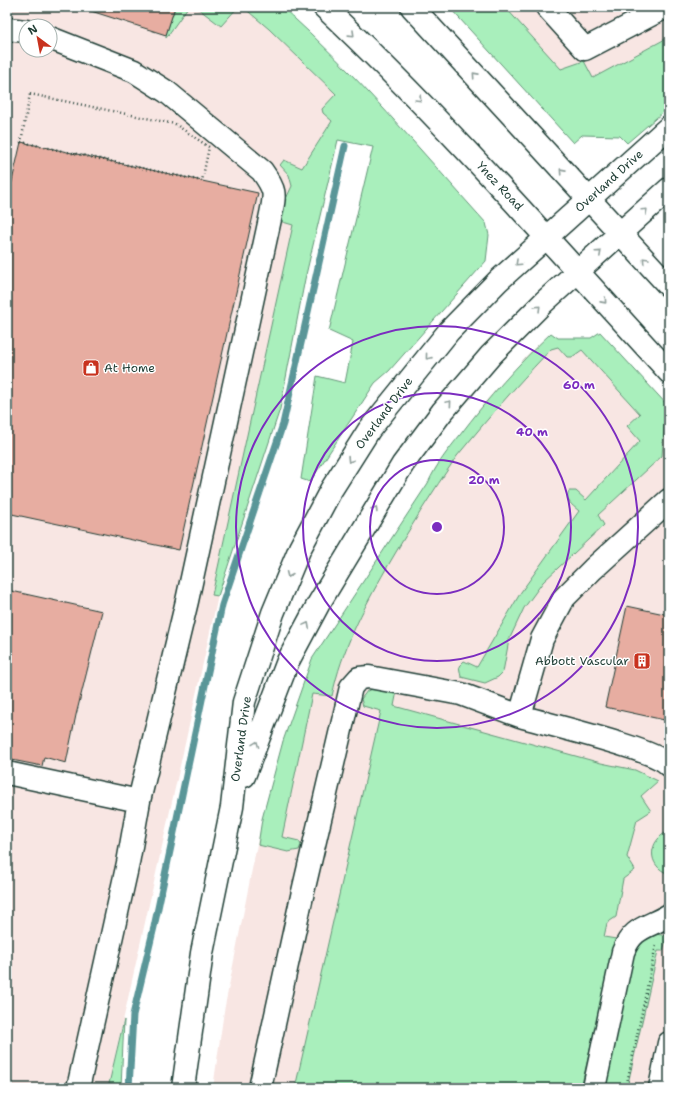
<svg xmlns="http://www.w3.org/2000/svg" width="676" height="1095" font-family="'Shantell Sans',sans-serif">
  <rect width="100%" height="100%" fill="#fff"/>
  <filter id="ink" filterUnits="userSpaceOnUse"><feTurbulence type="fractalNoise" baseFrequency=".025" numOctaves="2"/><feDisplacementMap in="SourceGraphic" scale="8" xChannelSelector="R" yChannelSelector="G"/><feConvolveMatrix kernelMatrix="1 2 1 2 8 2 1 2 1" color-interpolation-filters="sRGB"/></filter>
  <g filter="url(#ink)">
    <path fill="#f8e6e3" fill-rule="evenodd" d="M 7,7 L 282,7 L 364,89 L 338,140 L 305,279 L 280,409 L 218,596 L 108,1088 L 7,1088 ZM 26,26 L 50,26 L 50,50 L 26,50 Z
      M 449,7 L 669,7 L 669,107 L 627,143 L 620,136 L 582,135 L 573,143 Z
      M 600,332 L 669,407 L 669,1088 L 213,1088 L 224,1011 L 262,819 L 283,741 L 312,659 L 428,483 L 435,468 L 484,403 L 529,353 L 551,333 L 558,338 L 591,338 Z"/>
    <path fill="#a9efbc" stroke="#649678" d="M 175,7 L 188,7 L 166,38 L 166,35 Z
      M 196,7 L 238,7 L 221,26 Z
      M 243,7 L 282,7 C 356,73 420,150 486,223 L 489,235 L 486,261 L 389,371 L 375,383 L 310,482 L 301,479 L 317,376 L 345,383 L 353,342 L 329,331 L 373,147 L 338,140 L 305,279 L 280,409 L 218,596 L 212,595 L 293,225 L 276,220 L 292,186 L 289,175 L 280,165 L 284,160 L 302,168 L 332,121 L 323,113 L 322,109 L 336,94 L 269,29 Z
      M 449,7 L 505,7 L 561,69 L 584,61 L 593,78 L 669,37 L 669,107 L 627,143 L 620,136 L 582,135 L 573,143 Z
      M 600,332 L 669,407 L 669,412 L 665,415 L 662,456 L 598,515 L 604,525 L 543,582 L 524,608 L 509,640 L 503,672 L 498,677 L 485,683 L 461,677 L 459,666 L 464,661 L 477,667 L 521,592 L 579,511 C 571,504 565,501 569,491 L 576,491 L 586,500 L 640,441 L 627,426 L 640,414 L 582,350 L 572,357 L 567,357 L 558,347 L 551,349 C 527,374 505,399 482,426 C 474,436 465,446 457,456 C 432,492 408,531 386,569 C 362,611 342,649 332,696 L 312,694 L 282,837 L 299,841 L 301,845 L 299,850 L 288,852 L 258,845 L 262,819 L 283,741 L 312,659 L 428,483 C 436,465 448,450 460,435 C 488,398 518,364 551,333 L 558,338 L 591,338 Z
      M 376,688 L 397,691 L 394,706 L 601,763 L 635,770 L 658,781 L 641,796 L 651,811 L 637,820 L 627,857 L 635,870 L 623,879 L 616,917 L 607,923 L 604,937 L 616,939 L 581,1088 L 295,1088 L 381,711 L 363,706 L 361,699 L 367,691 Z
      M 669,831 L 669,874 C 646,866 648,840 669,831 Z
      M 650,933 L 667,936 L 663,951 L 658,951 L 627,1088 L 602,1088 L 631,950 Z
      M 124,1020 L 121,1088 L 108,1088 Z"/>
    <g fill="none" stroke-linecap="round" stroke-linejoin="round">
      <path stroke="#5a9698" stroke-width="7" d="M 129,1088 L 133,1015 L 154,927 L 222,605 L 283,424 L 345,146"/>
    </g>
    <path fill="#e7ada1" stroke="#1f3d34" d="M 92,7 L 175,7 L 166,35 L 91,11 Z
      M 21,142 L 258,193 L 179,550 L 7,513 L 7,203 Z
      M 7,590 L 102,611 L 76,715 L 66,763 L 44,757 L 42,766 L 7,759 Z
      M 627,606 L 669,615 L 669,721 L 605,707 Z"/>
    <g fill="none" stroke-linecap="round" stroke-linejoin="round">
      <g stroke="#1f3d34" stroke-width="25">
        <path id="minor" d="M 547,7 L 585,49 L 666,7
          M 7,29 L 26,31
          M 50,38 L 134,71 L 167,92 L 262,171 C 277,192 275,194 270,219 L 187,601 L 139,801
          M 669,500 L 593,569 L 564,598 L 542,639 L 520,716 C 546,724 655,749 669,765
          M 7,773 L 139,801 L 128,863 L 78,1088
          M 260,1088 L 302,896 L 351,687 L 359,678 L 369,677 L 461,694 L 520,716
          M 594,1088 L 623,952 C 633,926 648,928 669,915
          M 660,1088 L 669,1043"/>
      </g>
      <g stroke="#1f3d34" stroke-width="25">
        <path id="major" d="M 324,7 C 446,122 556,249 669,372
          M 412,7 L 669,286
          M 244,776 L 288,661 L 319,603 L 403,464 L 442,412 L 491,355 L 544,302 L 669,189
          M 183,1088 L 202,953 L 232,807 L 244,702 L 273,613 L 300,548 L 331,490 L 369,430 L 449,331 L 498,281 L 669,127"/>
      </g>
      <path stroke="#1f3d34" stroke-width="2.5" stroke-dasharray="1 3" stroke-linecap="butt" d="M 30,94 L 175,124 L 209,147 L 202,181 L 21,142 Z
        M 626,1088 L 656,945"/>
      <use href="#minor" stroke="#fff" stroke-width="22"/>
      <use href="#major" stroke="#fff" stroke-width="22"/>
    </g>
    <defs><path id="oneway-chevron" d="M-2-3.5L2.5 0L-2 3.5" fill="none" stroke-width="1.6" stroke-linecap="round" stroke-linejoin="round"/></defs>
    <g stroke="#8f9e9a">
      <use href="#oneway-chevron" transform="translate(352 34) rotate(44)"/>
      <use href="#oneway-chevron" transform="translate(475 75) rotate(-132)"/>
      <use href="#oneway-chevron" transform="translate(419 99) rotate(46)"/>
      <use href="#oneway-chevron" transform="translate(562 171) rotate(-132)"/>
      <use href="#oneway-chevron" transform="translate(645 211) rotate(-43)"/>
      <use href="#oneway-chevron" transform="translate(599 253) rotate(-42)"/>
      <use href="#oneway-chevron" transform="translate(645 260) rotate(-133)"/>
      <use href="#oneway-chevron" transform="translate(518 263) rotate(137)"/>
      <use href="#oneway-chevron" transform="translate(604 301) rotate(48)"/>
      <use href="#oneway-chevron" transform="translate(538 308) rotate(-45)"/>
      <use href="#oneway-chevron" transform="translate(428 357) rotate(129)"/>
      <use href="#oneway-chevron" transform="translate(449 403) rotate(-49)"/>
      <use href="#oneway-chevron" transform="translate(350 460) rotate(122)"/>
      <use href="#oneway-chevron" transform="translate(375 509) rotate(-58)"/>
      <use href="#oneway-chevron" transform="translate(289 575) rotate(113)"/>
      <use href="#oneway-chevron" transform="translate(307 625) rotate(-62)"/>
      <use href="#oneway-chevron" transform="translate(256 744) rotate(-69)"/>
    </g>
  </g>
  <g fill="none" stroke="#7b2cbf" stroke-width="2">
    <circle cx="437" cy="527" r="67"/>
    <circle cx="437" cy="527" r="134"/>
    <circle cx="437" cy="527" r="201"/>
  </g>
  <defs>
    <g id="shop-square" transform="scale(0.9)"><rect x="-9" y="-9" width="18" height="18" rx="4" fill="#c8321e" stroke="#fff"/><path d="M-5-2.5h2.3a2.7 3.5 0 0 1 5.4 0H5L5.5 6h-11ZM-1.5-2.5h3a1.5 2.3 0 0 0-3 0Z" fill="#fff"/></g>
    <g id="building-square" transform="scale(0.9)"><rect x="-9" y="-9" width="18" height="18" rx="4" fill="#c8321e" stroke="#fff"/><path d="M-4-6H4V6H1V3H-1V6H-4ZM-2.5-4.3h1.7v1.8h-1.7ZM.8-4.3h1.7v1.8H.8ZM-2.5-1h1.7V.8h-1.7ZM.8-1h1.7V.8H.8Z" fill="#fff"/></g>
  </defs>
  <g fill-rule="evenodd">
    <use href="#shop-square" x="91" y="368"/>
    <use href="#building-square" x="642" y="661"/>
  </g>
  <g text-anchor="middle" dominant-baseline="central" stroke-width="3" stroke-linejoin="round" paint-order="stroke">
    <g font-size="12" fill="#1f3d34" stroke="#fff">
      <text transform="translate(609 181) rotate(-42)">Overland Drive</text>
      <text transform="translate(500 186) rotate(47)">Ynez Road</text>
      <text transform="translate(384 413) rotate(-53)">Overland Drive</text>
      <text transform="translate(241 739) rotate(-82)">Overland Drive</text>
    </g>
    <g font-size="12" fill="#1f3d34" stroke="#fff" text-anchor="start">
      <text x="104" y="368">At Home</text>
      <text x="629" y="661" text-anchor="end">Abbott Vascular</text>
    </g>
  </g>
  <circle cx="437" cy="527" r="6" fill="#7b2cbf" stroke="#fff" stroke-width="2"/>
  <g font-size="12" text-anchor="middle" font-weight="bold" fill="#7b2cbf" stroke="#fff" stroke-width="3" stroke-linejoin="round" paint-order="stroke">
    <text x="579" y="389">60 m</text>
    <text x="532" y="436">40 m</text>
    <text x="484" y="484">20 m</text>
  </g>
  <rect width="676" height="1095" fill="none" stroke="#fff" stroke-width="24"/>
  <rect x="12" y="12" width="652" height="1071" fill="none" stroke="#1f3d34" stroke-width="1.5" filter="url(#ink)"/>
  <g transform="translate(38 38) rotate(328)"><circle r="19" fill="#ffffff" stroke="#a5b1ae"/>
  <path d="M0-3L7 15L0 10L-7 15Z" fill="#c8321e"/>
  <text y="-6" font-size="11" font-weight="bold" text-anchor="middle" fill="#1f3d34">N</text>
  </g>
</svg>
